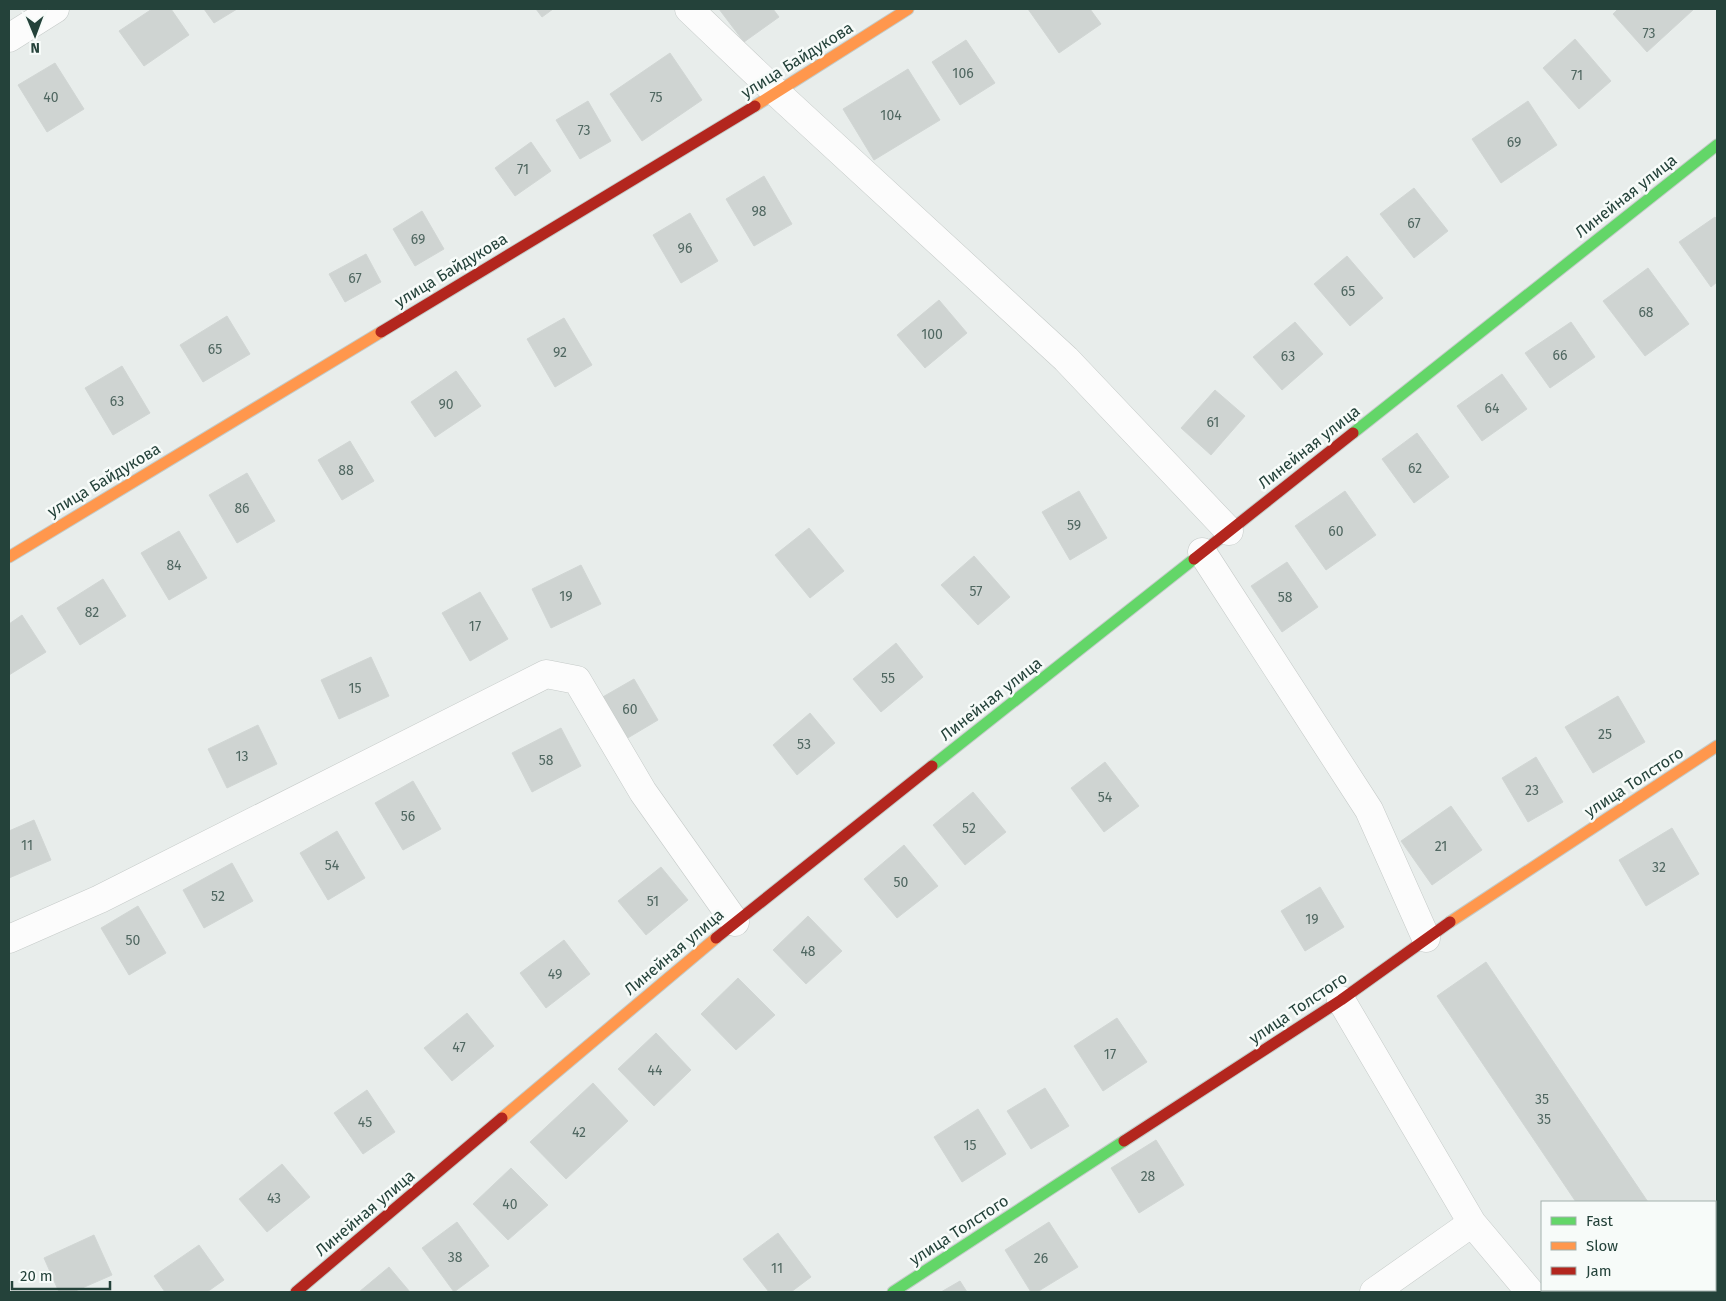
<svg xmlns="http://www.w3.org/2000/svg" width="1726" height="1301" font-family="'Fira Sans',sans-serif">
  <rect width="100%" height="100%" fill="#e8edeb"/>
  <path fill="#cfd4d2" stroke="#d1d6d4" d="M 152,9 L 171,9 L 189,35 L 144,66 L 119,31 Z
    M 204,9 L 237,9 L 214,23 Z
    M 536,9 L 553,9 L 542,17 Z
    M 719,9 L 773,9 L 779,17 L 744,42 Z
    M 1028,9 L 1090,9 L 1101,24 L 1059,53 Z
    M 1618,9 L 1694,9 L 1647,52 L 1613,14 Z
    M 1575,39 L 1611,81 L 1579,109 L 1543,68 Z
    M 966,40 L 995,83 L 960,105 L 932,62 Z
    M 670,53 L 702,100 L 642,141 L 610,94 Z
    M 55,63 L 84,109 L 47,132 L 18,85 Z
    M 908,69 L 940,120 L 874,160 L 843,109 Z
    M 588,101 L 611,141 L 580,159 L 556,120 Z
    M 1528,101 L 1557,145 L 1501,183 L 1472,139 Z
    M 531,142 L 551,171 L 515,196 L 495,168 Z
    M 764,176 L 792,224 L 754,246 L 726,199 Z
    M 1414,188 L 1448,231 L 1414,258 L 1380,214 Z
    M 422,211 L 444,249 L 415,266 L 393,229 Z
    M 690,213 L 718,261 L 681,283 L 653,235 Z
    M 1715,217 L 1717,220 L 1717,282 L 1711,287 L 1679,242 Z
    M 366,254 L 381,282 L 345,302 L 329,274 Z
    M 1347,256 L 1383,298 L 1350,326 L 1314,284 Z
    M 1648,268 L 1689,324 L 1645,356 L 1603,301 Z
    M 939,300 L 967,333 L 925,368 L 897,335 Z
    M 227,316 L 250,354 L 203,382 L 180,345 Z
    M 564,318 L 592,365 L 555,387 L 527,339 Z
    M 1295,322 L 1323,354 L 1282,390 L 1253,357 Z
    M 1571,322 L 1595,357 L 1550,388 L 1525,353 Z
    M 122,366 L 150,413 L 113,435 L 85,388 Z
    M 456,371 L 481,406 L 435,437 L 411,402 Z
    M 1502,374 L 1527,409 L 1482,441 L 1457,406 Z
    M 1215,390 L 1245,416 L 1211,455 L 1181,428 Z
    M 1417,433 L 1449,477 L 1414,503 L 1382,459 Z
    M 350,441 L 374,481 L 342,500 L 318,460 Z
    M 247,473 L 275,521 L 237,543 L 209,495 Z
    M 1079,491 L 1107,538 L 1070,560 L 1042,512 Z
    M 1345,491 L 1376,535 L 1326,570 L 1295,526 Z
    M 809,528 L 844,571 L 810,598 L 775,555 Z
    M 179,531 L 207,578 L 169,600 L 141,553 Z
    M 974,556 L 1010,597 L 978,625 L 941,585 Z
    M 1287,562 L 1318,607 L 1282,632 L 1251,586 Z
    M 581,565 L 601,604 L 551,628 L 532,589 Z
    M 103,579 L 126,616 L 80,645 L 57,608 Z
    M 480,592 L 508,639 L 470,661 L 442,613 Z
    M 22,615 L 46,652 L 9,675 L 9,624 Z
    M 896,643 L 923,677 L 881,712 L 853,679 Z
    M 371,657 L 389,696 L 339,719 L 321,680 Z
    M 634,679 L 658,720 L 626,739 L 601,698 Z
    M 1618,696 L 1645,742 L 1593,773 L 1565,727 Z
    M 810,713 L 835,743 L 797,775 L 773,745 Z
    M 258,725 L 277,764 L 227,788 L 208,749 Z
    M 561,728 L 581,766 L 532,792 L 512,753 Z
    M 1536,757 L 1563,802 L 1528,822 L 1502,778 Z
    M 1105,762 L 1139,806 L 1104,832 L 1071,788 Z
    M 413,781 L 441,829 L 403,850 L 375,803 Z
    M 973,792 L 1006,832 L 965,865 L 933,825 Z
    M 1451,806 L 1482,850 L 1432,885 L 1401,841 Z
    M 34,820 L 51,860 L 9,878 L 9,831 Z
    M 1672,828 L 1699,874 L 1646,906 L 1619,860 Z
    M 337,831 L 365,878 L 328,900 L 300,853 Z
    M 904,845 L 938,886 L 897,918 L 864,879 Z
    M 232,863 L 253,901 L 204,928 L 183,890 Z
    M 661,867 L 688,900 L 646,935 L 618,901 Z
    M 1320,887 L 1344,927 L 1305,951 L 1281,911 Z
    M 138,906 L 166,953 L 129,975 L 101,928 Z
    M 808,916 L 842,951 L 806,984 L 773,950 Z
    M 564,940 L 590,974 L 546,1008 L 520,973 Z
    M 1486,962 L 1648,1202 L 1576,1202 L 1437,996 Z
    M 738,978 L 775,1015 L 736,1050 L 701,1014 Z
    M 467,1013 L 494,1046 L 452,1081 L 424,1048 Z
    M 1117,1018 L 1147,1062 L 1103,1091 L 1074,1046 Z
    M 656,1033 L 691,1070 L 654,1106 L 618,1069 Z
    M 593,1083 L 628,1121 L 566,1179 L 530,1142 Z
    M 1045,1088 L 1069,1126 L 1031,1149 L 1007,1111 Z
    M 367,1090 L 395,1132 L 363,1154 L 334,1113 Z
    M 978,1109 L 1006,1154 L 962,1182 L 934,1137 Z
    M 1156,1140 L 1184,1185 L 1139,1213 L 1111,1168 Z
    M 282,1164 L 310,1197 L 267,1232 L 239,1199 Z
    M 511,1168 L 548,1205 L 508,1240 L 473,1204 Z
    M 457,1222 L 489,1266 L 454,1292 L 422,1248 Z
    M 1049,1222 L 1078,1267 L 1037,1292 L 1031,1292 L 1005,1250 Z
    M 778,1233 L 811,1277 L 791,1292 L 769,1292 L 743,1259 Z
    M 94,1235 L 112,1275 L 73,1292 L 59,1292 L 44,1258 Z
    M 199,1245 L 224,1280 L 207,1292 L 165,1292 L 154,1276 Z
    M 389,1267 L 410,1292 L 359,1292 Z
    M 960,1281 L 967,1292 L 941,1292 Z"/>
  <g fill="none" stroke-linecap="round" stroke-linejoin="round">
    <g stroke="#c5cac8" stroke-width="29">
      <path id="street" d="M 689,9 L 777,93 L 1066,359 L 1229,531
        M 9,38 L 55,9
        M 1202,552 L 1369,810 L 1426,938
        M 9,939 L 100,899 L 546,674 L 577,680 L 643,792 L 735,922
        M 1341,1000 L 1472,1223 L 1530,1292
        M 1715,1278 L 1717,1276
        M 1374,1292 L 1472,1223
        M 1694,1292 L 1697,1290"/>
    </g>
    <g stroke="#c3cbc8" stroke-width="13">
      <path id="fast" d="M 1353,433 L 1717,145
        M 932,766 L 1194,559
        M 893,1292 L 1124,1141"/>
    </g>
    <g stroke="#c3cbc8" stroke-width="13">
      <path id="slow" d="M 755,106 L 908,9
        M 9,557 L 381,332
        M 1450,922 L 1717,746
        M 502,1118 L 716,938"/>
    </g>
    <g stroke="#c3cbc8" stroke-width="13">
      <path id="jam" d="M 381,332 L 755,106
        M 1194,559 L 1353,433
        M 716,938 L 932,766
        M 1124,1141 L 1341,1000 L 1450,922
        M 296,1292 L 502,1118"/>
    </g>
    <use href="#street" stroke="#fcfcfc" stroke-width="28"/>
    <use href="#fast" stroke="#63d668" stroke-width="11"/>
    <use href="#slow" stroke="#ff974d" stroke-width="11"/>
    <use href="#jam" stroke="#b3261e" stroke-width="11"/>
  </g>
  <g text-anchor="middle" dominant-baseline="central" stroke-width="5" stroke-linejoin="round" paint-order="stroke">
    <g font-size="14" fill="#506761">
      <text x="1649" y="33">73</text>
      <text x="963" y="73">106</text>
      <text x="1577" y="75">71</text>
      <text x="51" y="97">40</text>
      <text x="656" y="97">75</text>
      <text x="891" y="115">104</text>
      <text x="584" y="130">73</text>
      <text x="1514" y="142">69</text>
      <text x="523" y="169">71</text>
      <text x="759" y="211">98</text>
      <text x="1414" y="223">67</text>
      <text x="418" y="239">69</text>
      <text x="685" y="248">96</text>
      <text x="355" y="278">67</text>
      <text x="1348" y="291">65</text>
      <text x="1646" y="312">68</text>
      <text x="932" y="334">100</text>
      <text x="215" y="349">65</text>
      <text x="560" y="352">92</text>
      <text x="1560" y="355">66</text>
      <text x="1288" y="356">63</text>
      <text x="117" y="401">63</text>
      <text x="446" y="404">90</text>
      <text x="1492" y="408">64</text>
      <text x="1213" y="422">61</text>
      <text x="1415" y="468">62</text>
      <text x="346" y="470">88</text>
      <text x="242" y="508">86</text>
      <text x="1074" y="525">59</text>
      <text x="1336" y="531">60</text>
      <text x="174" y="565">84</text>
      <text x="976" y="591">57</text>
      <text x="566" y="596">19</text>
      <text x="1285" y="597">58</text>
      <text x="92" y="612">82</text>
      <text x="475" y="626">17</text>
      <text x="888" y="678">55</text>
      <text x="355" y="688">15</text>
      <text x="630" y="709">60</text>
      <text x="1605" y="734">25</text>
      <text x="804" y="744">53</text>
      <text x="242" y="756">13</text>
      <text x="546" y="760">58</text>
      <text x="1532" y="790">23</text>
      <text x="1105" y="797">54</text>
      <text x="408" y="816">56</text>
      <text x="969" y="828">52</text>
      <text x="27" y="845">11</text>
      <text x="1441" y="846">21</text>
      <text x="332" y="865">54</text>
      <text x="1659" y="867">32</text>
      <text x="901" y="882">50</text>
      <text x="218" y="896">52</text>
      <text x="653" y="901">51</text>
      <text x="1312" y="919">19</text>
      <text x="133" y="940">50</text>
      <text x="808" y="951">48</text>
      <text x="555" y="974">49</text>
      <text x="459" y="1047">47</text>
      <text x="1110" y="1054">17</text>
      <text x="655" y="1070">44</text>
      <text x="1542" y="1099">35</text>
      <text x="1544" y="1119">35</text>
      <text x="365" y="1122">45</text>
      <text x="579" y="1132">42</text>
      <text x="970" y="1145">15</text>
      <text x="1148" y="1176">28</text>
      <text x="274" y="1198">43</text>
      <text x="510" y="1204">40</text>
      <text x="455" y="1257">38</text>
      <text x="1041" y="1258">26</text>
      <text x="777" y="1268">11</text>
    </g>
    <g font-size="16" fill="#24423a" stroke="#f7fbf9">
      <text transform="translate(797 60) rotate(-32)">улица Байдукова</text>
      <text transform="translate(1626 196) rotate(-38)">Линейная улица</text>
      <text transform="translate(451 270) rotate(-31)">улица Байдукова</text>
      <text transform="translate(1309 447) rotate(-38)">Линейная улица</text>
      <text transform="translate(104 480) rotate(-31)">улица Байдукова</text>
      <text transform="translate(991 699) rotate(-38)">Линейная улица</text>
      <text transform="translate(1634 782) rotate(-33)">улица Толстого</text>
      <text transform="translate(674 952) rotate(-40)">Линейная улица</text>
      <text transform="translate(1298 1008) rotate(-34)">улица Толстого</text>
      <text transform="translate(365 1213) rotate(-40)">Линейная улица</text>
      <text transform="translate(959 1230) rotate(-33)">улица Толстого</text>
    </g>
  </g>
  <rect width="1726" height="1301" fill="none" stroke="#24423a" stroke-width="20"/>
  <rect x="1541" y="1201" width="175" height="90" fill="#f7fbf9" stroke="#a3b1ad"/>
  <rect x="1551" y="1217" width="25" height="8" fill="#63d668" stroke="#a3b1ad"/>
  <text x="1586" y="1226" font-size="15" fill="#24423a">Fast</text>
  <rect x="1551" y="1242" width="25" height="8" fill="#ff974d" stroke="#a3b1ad"/>
  <text x="1586" y="1251" font-size="15" fill="#24423a">Slow</text>
  <rect x="1551" y="1267" width="25" height="8" fill="#b3261e" stroke="#a3b1ad"/>
  <text x="1586" y="1276" font-size="15" fill="#24423a">Jam</text>
  <g transform="translate(35 35) rotate(179)" stroke="#f7fbf9" stroke-width="4" paint-order="stroke">
  <path d="M0-4L9 19L0 12L-9 19Z" fill="#24423a"/>
  <text y="-8" font-size="14" font-weight="bold" text-anchor="middle" fill="#24423a">N</text>
  </g>
  <path d="M12 1281v8h98v-8" fill="none" stroke="#24423a" stroke-width="2.5"/>
  <text x="20" y="1281" font-size="15" fill="#24423a" stroke="#f7fbf9" stroke-width="4" paint-order="stroke">20 m</text>
</svg>
